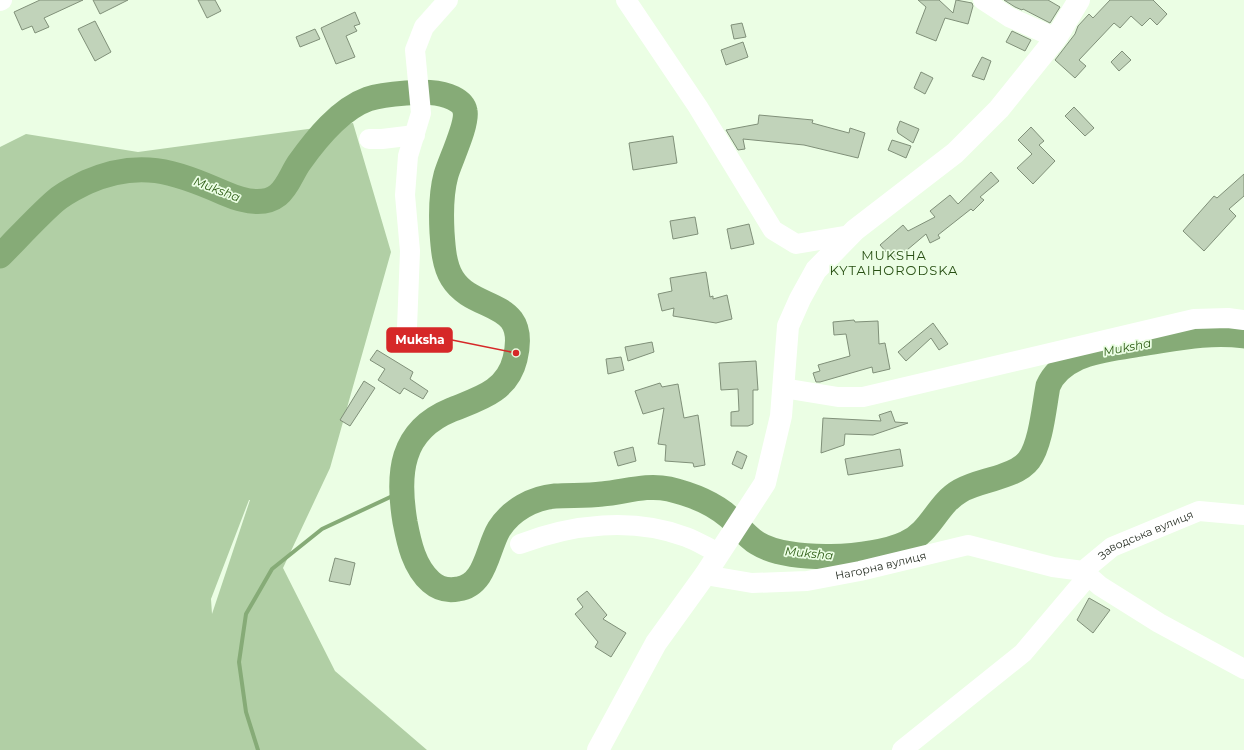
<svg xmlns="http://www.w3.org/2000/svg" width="1244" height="750" font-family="Montserrat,sans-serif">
  <rect width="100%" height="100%" fill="#ebfee4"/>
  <path fill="#b1cfa5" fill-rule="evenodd" d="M 353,123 L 391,252 L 330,468 L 283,568 L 335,671 L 427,750 L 0,750 L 0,147 L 26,134 L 138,152 ZM 249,500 L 250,500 L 212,614 L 211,599 Z"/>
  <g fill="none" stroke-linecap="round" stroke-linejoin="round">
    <path stroke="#86ab77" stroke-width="4" d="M 258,750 L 246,712 L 239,662 L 246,614 L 272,569 L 322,529 L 401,492"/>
    <path stroke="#86ab77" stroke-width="25" d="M 0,256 C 18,238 35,219 54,202 C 64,193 75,188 87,182 C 139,159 174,171 224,193 C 240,200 263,207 278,195 C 288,187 292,173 299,163 C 316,139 340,109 368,99 C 380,95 393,94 406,93 C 421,92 439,91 453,98 C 459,101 464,105 465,111 C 468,124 450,161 446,175 C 441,193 441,213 442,232 C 443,247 444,265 452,278 C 474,314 530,297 515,359 C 507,392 478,399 451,410 C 400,431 397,474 405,522 C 409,543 414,567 431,582 C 439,589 448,591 458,589 C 486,585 487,549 499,529 C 511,510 533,498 555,496 C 570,495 587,496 602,494 C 625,492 646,484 669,489 C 690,494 712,502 729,517 C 738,525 746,536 757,543 C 789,563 872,559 906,543 C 931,532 937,504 960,491 C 974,483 990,481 1005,475 C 1014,472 1023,468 1029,460 C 1041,444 1044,407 1048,386 C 1054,372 1065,364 1078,358 C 1098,349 1120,348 1141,344 C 1175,339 1209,331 1244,336"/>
  </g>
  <path fill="#c1d3ba" stroke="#809079" d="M 40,0 L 83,0 L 44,18 L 49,27 L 35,33 L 32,26 L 22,30 L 14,12 Z
    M 93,0 L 128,0 L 100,14 Z
    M 198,0 L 215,0 L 221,11 L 207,18 Z
    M 918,0 L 939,0 L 953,13 L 956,0 L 972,3 L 973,6 L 968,24 L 945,18 L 936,41 L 916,33 L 926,7 Z
    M 1004,0 L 1048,0 L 1060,7 L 1050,23 L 1023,9 L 1022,10 L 1015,7 Z
    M 1110,0 L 1153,0 L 1167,14 L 1157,25 L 1150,18 L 1142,26 L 1131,16 L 1120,28 L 1114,23 L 1079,60 L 1086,66 L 1075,78 L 1055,60 L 1075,34 L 1078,26 L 1089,14 L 1093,18 Z
    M 355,12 L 360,24 L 354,26 L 357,31 L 346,36 L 355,57 L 336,64 L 321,28 Z
    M 95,21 L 111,52 L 95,61 L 78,29 Z
    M 742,23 L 746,37 L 734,39 L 731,25 Z
    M 315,29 L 320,39 L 300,47 L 296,37 Z
    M 1012,31 L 1031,40 L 1025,51 L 1006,42 Z
    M 743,42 L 748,57 L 726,65 L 721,50 Z
    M 1122,51 L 1131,60 L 1119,71 L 1111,62 Z
    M 982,57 L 991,61 L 984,80 L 972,76 Z
    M 921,72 L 933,78 L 925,94 L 914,88 Z
    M 1074,107 L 1094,128 L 1085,136 L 1065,116 Z
    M 759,115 L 813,120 L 812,123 L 849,133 L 850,128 L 865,133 L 858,158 L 804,145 L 743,139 L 745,149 L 738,150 L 726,130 L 758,124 Z
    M 900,121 L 919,129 L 913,143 L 898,133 L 897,129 Z
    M 1031,127 L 1044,141 L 1039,145 L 1055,161 L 1033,184 L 1017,168 L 1032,154 L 1018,140 Z
    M 673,136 L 677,163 L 633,170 L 629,143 Z
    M 892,140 L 911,146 L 906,158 L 888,150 Z
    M 991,172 L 999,181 L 980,197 L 984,200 L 973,211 L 971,209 L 938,235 L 940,238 L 930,243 L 926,234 L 894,261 L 880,245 L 903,225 L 908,231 L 935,217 L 930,211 L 950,195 L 958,204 Z
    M 1244,174 L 1244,196 L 1229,209 L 1236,216 L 1204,251 L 1183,231 L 1214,196 L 1217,198 Z
    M 695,217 L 698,234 L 673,239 L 670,221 Z
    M 749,224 L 754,244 L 731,249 L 727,229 Z
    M 706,272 L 710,297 L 713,296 L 713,299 L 727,295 L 732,319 L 716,323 L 673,316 L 674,308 L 662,311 L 658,294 L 672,291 L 670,278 Z
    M 854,320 L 855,322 L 878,321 L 879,344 L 885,343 L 890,369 L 873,373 L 872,367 L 820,382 L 816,382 L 813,373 L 820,371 L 818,365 L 850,356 L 846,334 L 834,335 L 833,322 Z
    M 933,323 L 948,344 L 939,350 L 931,338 L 906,361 L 898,352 Z
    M 652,342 L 654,352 L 628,361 L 625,347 Z
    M 377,350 L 413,372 L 410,379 L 428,391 L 423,399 L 404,388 L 400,394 L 378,380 L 385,369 L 370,360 Z
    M 621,357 L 624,370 L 608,374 L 606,359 Z
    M 756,361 L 758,390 L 753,390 L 753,424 L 748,426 L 731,426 L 731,412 L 739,411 L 738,389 L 721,390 L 719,363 Z
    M 364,381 L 375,388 L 350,426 L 340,420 Z
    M 660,383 L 662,387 L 678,384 L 684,418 L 698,415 L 705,465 L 694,467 L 693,463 L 665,461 L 666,445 L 658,444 L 664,408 L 643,414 L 635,391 Z
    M 891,411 L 895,422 L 908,423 L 873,435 L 845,434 L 844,445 L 821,453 L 823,418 L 881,421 L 879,415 Z
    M 633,447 L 636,461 L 618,466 L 614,452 Z
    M 900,449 L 903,466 L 848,475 L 845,459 Z
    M 737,451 L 747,456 L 742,469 L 732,464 Z
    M 335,558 L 355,563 L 350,585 L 329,581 Z
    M 587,591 L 607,615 L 603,619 L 626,633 L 611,657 L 595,647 L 598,642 L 575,614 L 583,607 L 577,599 Z
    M 1089,598 L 1110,610 L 1093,633 L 1077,620 Z"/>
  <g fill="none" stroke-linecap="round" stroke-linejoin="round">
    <g stroke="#fff" stroke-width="20">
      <path d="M 626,0 L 698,107 L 773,230 L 796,244 L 850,235"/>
      <path d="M 983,0 L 1009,17 L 1056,38"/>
      <path d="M 0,1 L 2,0"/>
      <path d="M 369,139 L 382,139 L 415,135"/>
      <path d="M 407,328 L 410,251 L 405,195 L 408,156 L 421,113 L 415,50 L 424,27 L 448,0"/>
      <path d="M 783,388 L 838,397 L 863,397 L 1194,319 L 1228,318 L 1244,320"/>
      <path d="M 520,544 C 572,524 633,517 686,537 C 697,541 708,548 719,553"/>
      <path d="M 1083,571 L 1100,586 L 1159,623 L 1244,669"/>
      <path id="s1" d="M 705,575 L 752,583 L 807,581 L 860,571 L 968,545 L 1053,567 L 1083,571 L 1112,547 L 1199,511 L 1244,515"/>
      <path d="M 902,750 L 1023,653 L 1089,575"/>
    </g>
    <path stroke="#fff" stroke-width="22" d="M 598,750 L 656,643 L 705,575 L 765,483 L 781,416 L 788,326 L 800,299 L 816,270 L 855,230 L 955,153 L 999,109 L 1056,38 L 1079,0"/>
  </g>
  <g text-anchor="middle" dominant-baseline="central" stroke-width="3.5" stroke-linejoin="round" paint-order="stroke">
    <g font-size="11" fill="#282f25" stroke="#ebfee4">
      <text stroke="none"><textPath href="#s1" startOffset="459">Заводська вулиця</textPath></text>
      <text stroke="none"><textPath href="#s1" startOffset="178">Нагорна вулиця</textPath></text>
    </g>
    <g font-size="12" font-style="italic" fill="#316019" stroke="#ebfee4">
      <text transform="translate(217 189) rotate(21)">Muksha</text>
      <text transform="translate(1127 347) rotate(-11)">Muksha</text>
      <text transform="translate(809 553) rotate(5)">Muksha</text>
    </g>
    <g font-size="13" letter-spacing="1" fill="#274f12" stroke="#ebfee4">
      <text x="894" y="255">MUKSHA<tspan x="894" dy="15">KYTAIHORODSKA</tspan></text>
    </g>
  </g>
  <path fill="none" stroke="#d62828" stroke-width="1.5" d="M516 353L452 340"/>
  <circle fill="#d62828" stroke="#ebfee4" stroke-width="1.5" cx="516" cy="353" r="4"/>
  <rect fill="#d62828" stroke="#d62828" stroke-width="1.5" x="387" y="328" width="65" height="24" rx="4"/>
  <g font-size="12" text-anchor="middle" font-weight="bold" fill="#fff">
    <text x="420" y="344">Muksha</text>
  </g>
</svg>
